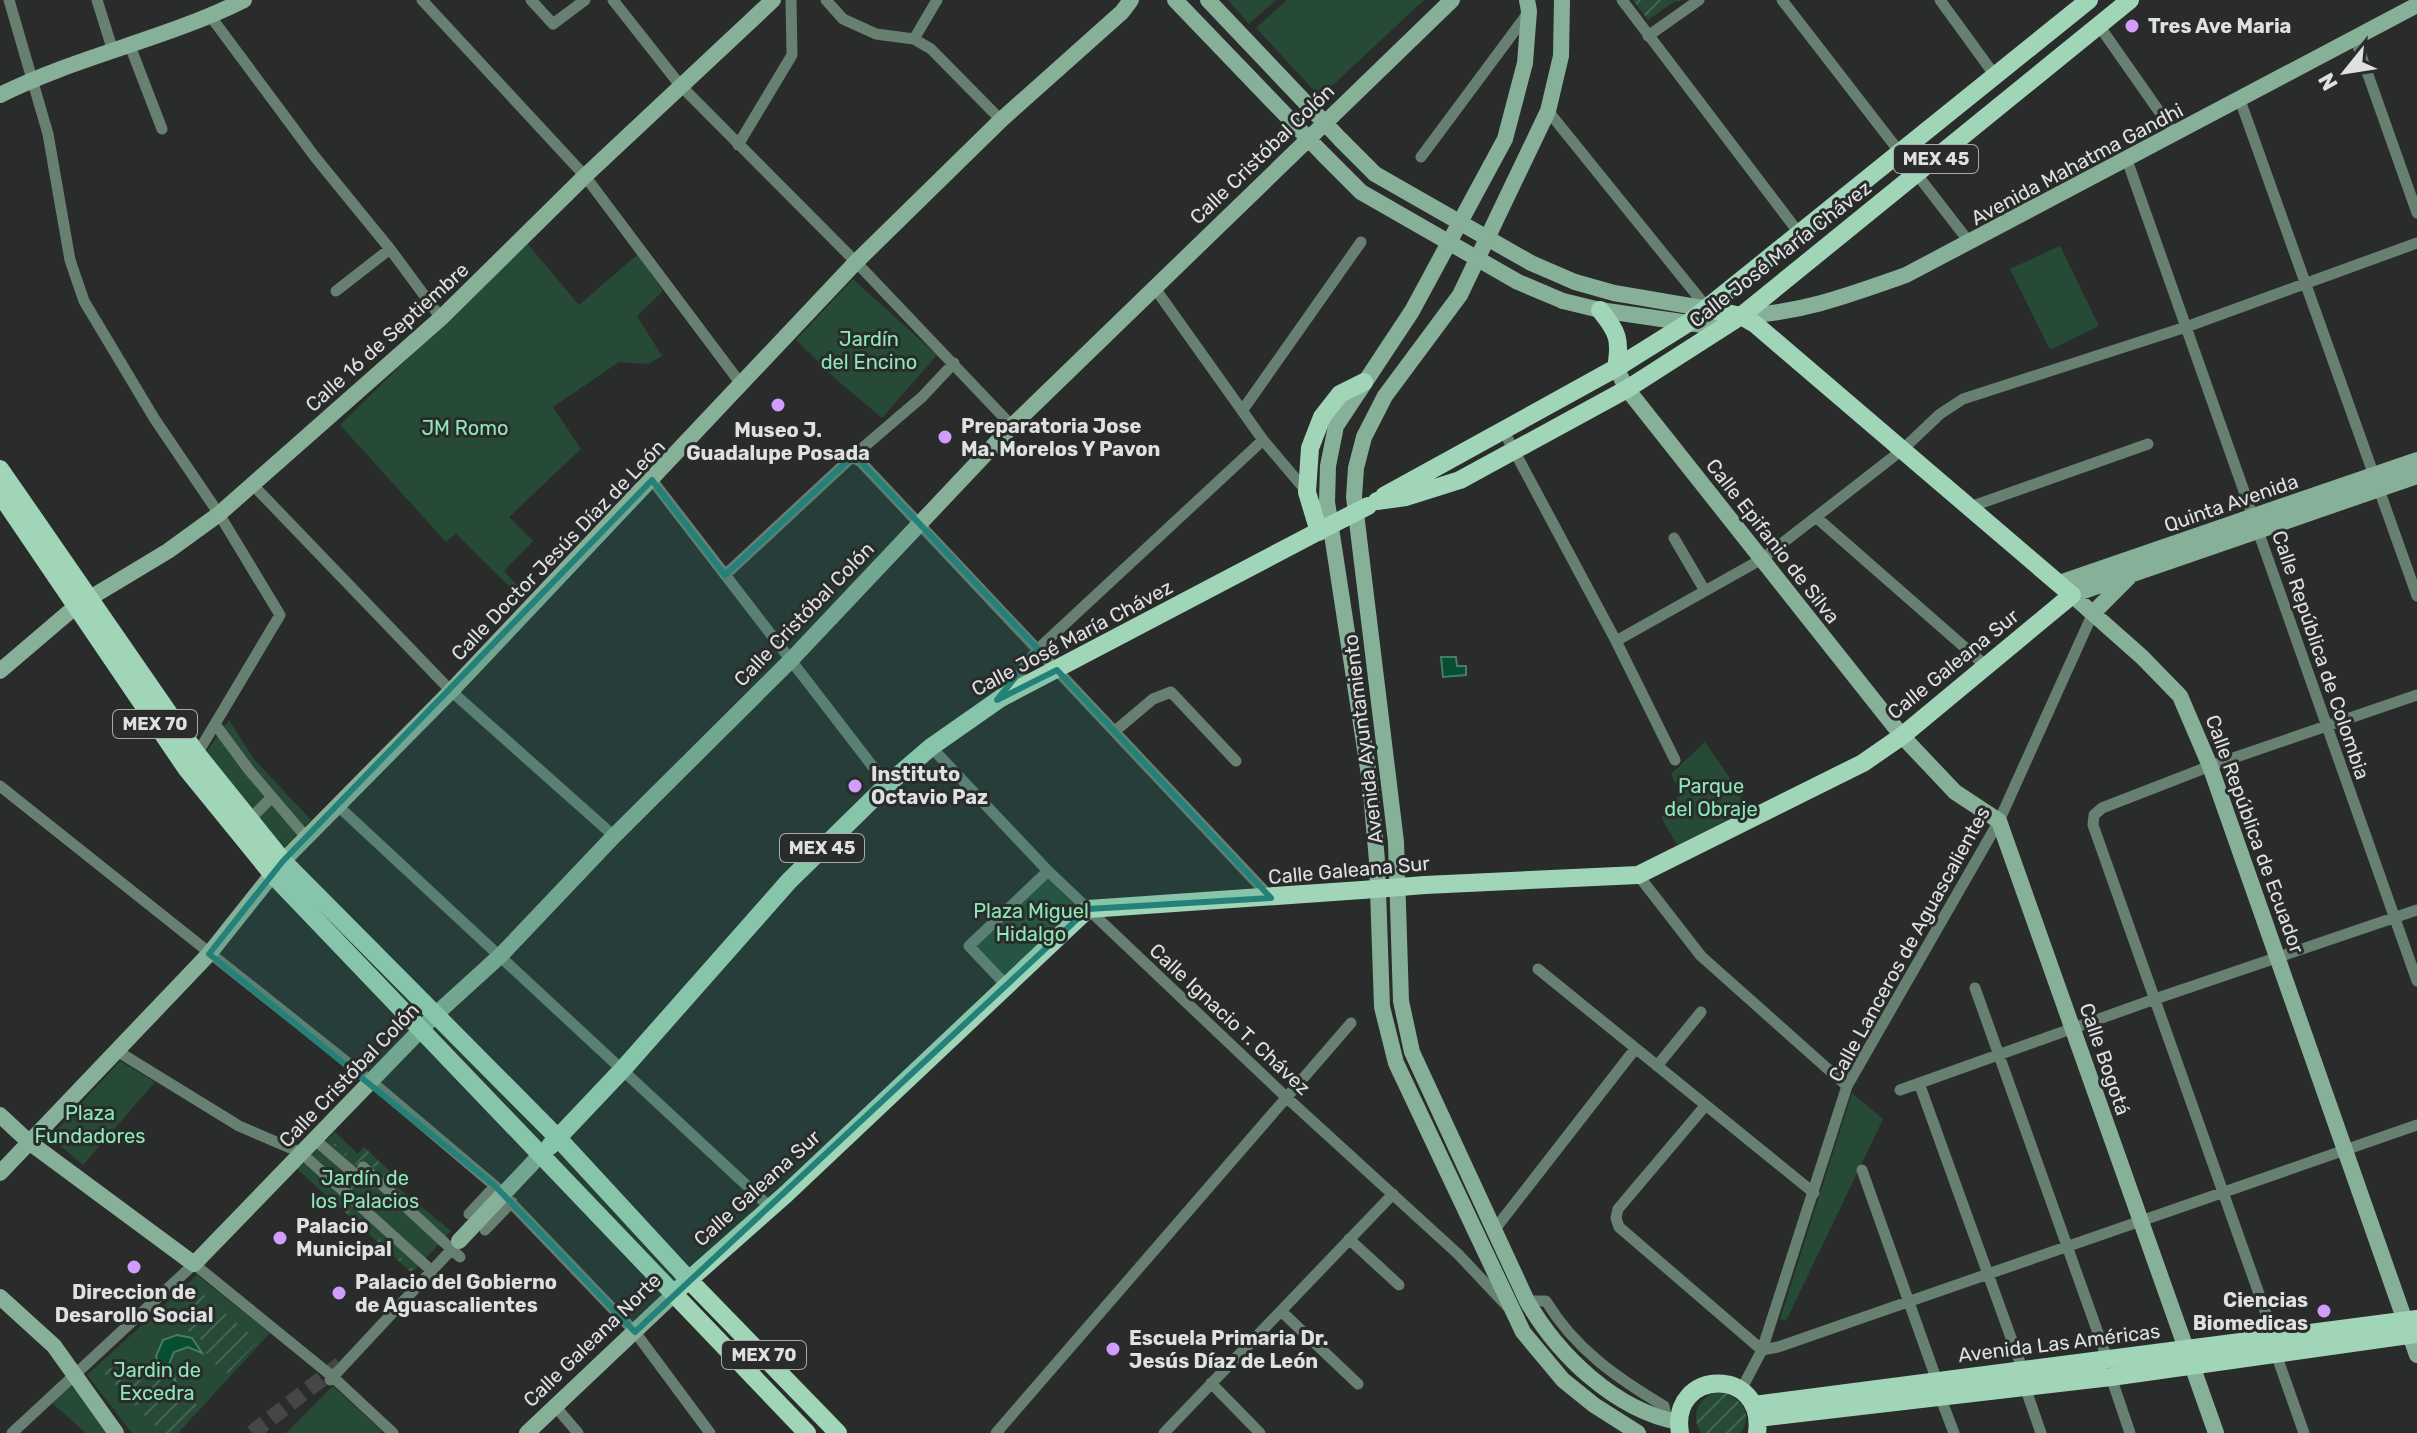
<svg xmlns="http://www.w3.org/2000/svg" width="2417" height="1433" font-family="Rubik,sans-serif">
  <defs>
    <pattern id="garden-furrows" width="10" height="10" patternUnits="userSpaceOnUse" patternTransform="scale(2)"><rect width="10" height="10" fill="#274a37"/><path d="M-1 1l2-2M0 10L10 0M9 11l2-2" fill="none" stroke="#466454"/></pattern>
  </defs>
  <rect width="100%" height="100%" fill="#292c2a"/>
  <path fill="#274a37" d="M 1228,0 L 1276,0 L 1249,24 Z
    M 1287,0 L 1424,0 L 1320,97 L 1256,28 Z
    M 526,242 L 579,305 L 638,254 L 663,291 L 637,316 L 662,356 L 648,364 L 619,362 L 553,407 L 581,449 L 509,517 L 533,541 L 504,571 L 525,593 L 521,598 L 456,534 L 446,542 L 340,425 Z
    M 2060,246 L 2099,326 L 2050,350 L 2010,269 Z
    M 853,279 L 937,355 L 882,418 L 837,380 L 796,340 Z
    M 229,720 L 253,758 L 311,820 L 282,850 L 204,755 Z
    M 1705,742 L 1738,790 L 1746,810 L 1677,845 L 1661,817 L 1674,809 L 1673,800 L 1682,795 L 1671,774 Z
    M 1045,876 L 1076,907 L 1005,979 L 974,948 Z
    M 120,1061 L 155,1082 L 83,1165 L 50,1137 Z
    M 1852,1093 L 1883,1119 L 1786,1321 L 1780,1319 Z
    M 335,1132 L 358,1154 L 364,1147 L 399,1180 L 395,1185 L 451,1231 L 412,1273 L 297,1169 Z
    M 197,1275 L 270,1333 L 178,1433 L 132,1433 L 87,1375 Z
    M 74,1382 L 111,1433 L 86,1433 L 52,1403 Z
    M 333,1386 L 382,1431 L 380,1433 L 286,1433 Z"/>
  <path fill="url(#garden-furrows)" fill-rule="evenodd" d="M 1633,0 L 1681,0 L 1672,3 L 1648,20 Z
    M 329,1138 L 353,1159 L 364,1147 L 394,1176 L 389,1182 L 363,1158 L 356,1165 L 329,1141 L 324,1145 L 323,1144 Z
    M 361,1175 L 391,1202 L 387,1210 L 378,1216 L 348,1189 ZM 361,1179 L 387,1202 L 378,1211 L 353,1189 Z
    M 347,1209 L 414,1270 L 412,1273 L 345,1212 Z
    M 192,1285 L 258,1341 L 228,1373 C 222,1369 215,1365 211,1360 C 199,1347 209,1338 185,1330 L 191,1295 L 186,1291 Z
    M 151,1362 C 156,1378 165,1386 181,1387 L 198,1406 L 173,1433 L 162,1433 L 101,1370 L 108,1364 L 112,1369 Z
    M 1721,1391 C 1741,1399 1754,1412 1741,1433 L 1701,1433 C 1689,1414 1700,1395 1721,1391 Z"/>
  <path fill="#064f31" stroke="#477b66" stroke-width="2" d="M 1441,657 L 1456,657 L 1457,666 L 1466,666 L 1466,675 L 1443,677 Z
    M 177,1335 L 192,1338 L 202,1353 L 188,1347 L 174,1352 L 169,1364 L 175,1380 L 162,1372 L 156,1356 L 163,1340 Z"/>
  <g fill="none" stroke-linecap="round" stroke-linejoin="round">
    <path stroke="#444745" stroke-width="16" stroke-dasharray="16 8" stroke-linecap="butt" d="M 252,1433 L 342,1363"/>
    <path stroke="#678071" stroke-width="11" d="M 9,0 L 48,134 L 70,260 L 84,301 L 154,418 L 219,514 L 280,615 L 197,754
      M 97,0 L 113,51
      M 422,0 L 585,176 L 741,384
      M 531,0 L 553,24 L 585,0
      M 613,0 L 680,85 L 856,262 L 1012,426
      M 826,0 L 843,19 L 876,34 L 914,39 L 931,49 L 1001,120
      M 1622,0 L 1799,233
      M 1782,0 L 1970,243
      M 1940,0 L 1996,77
      M 211,17 L 315,157 L 390,249 L 441,318
      M 2100,27 L 2175,134
      M 1648,36 L 1699,0
      M 2355,38 L 2417,213
      M 914,39 L 937,0
      M 130,46 L 162,129
      M 2240,100 L 2417,596
      M 1548,111 L 1708,309
      M 738,145 L 792,55 L 791,0
      M 1421,157 L 1528,13
      M 2127,160 L 2417,981
      M 1154,287 L 1263,440 L 1307,492
      M 336,291 L 390,249
      M 1242,411 L 1361,242
      M 1503,430 L 1616,641 L 1675,760
      M 852,457 L 861,462 L 1271,898
      M 652,480 L 887,785
      M 252,484 L 451,691 L 614,836
      M 1970,507 L 2148,444
      M 1817,518 L 1986,666
      M 1674,538 L 1705,591
      M 725,575 L 852,457 L 922,397 L 954,363
      M 1616,641 L 1762,559 L 1902,450 L 1940,414 L 1963,399 L 2186,327 L 2417,243
      M 1004,694 L 1038,649 L 1263,440
      M 215,724 L 249,770 L 306,837
      M 1115,731 L 1153,699 L 1171,692 L 1236,761
      M 931,747 L 1048,871 L 1286,1097 L 1458,1254 L 1507,1306
      M 0,786 L 372,1082 L 495,1186 L 635,1332 L 710,1433
      M 337,805 L 771,1208
      M 254,815 L 271,798
      M 1638,875 L 1701,956 L 1847,1086
      M 1538,969 L 1814,1193
      M 1006,985 L 969,946 L 1048,871
      M 1975,988 L 2108,1361
      M 117,1051 L 239,1126 L 302,1153
      M 1657,1066 L 1701,1012
      M 1919,1083 L 2023,1371
      M 1900,1090 L 2155,999 L 2417,910
      M 1705,1106 L 1618,1209 L 1616,1218 L 1619,1227 L 1762,1350 L 1778,1347 L 2417,1125
      M 321,1145 L 356,1175
      M 308,1159 L 432,1271
      M 363,1167 L 460,1257
      M 1862,1170 L 1937,1381
      M 469,1214 L 495,1186
      M 1495,1229 L 1635,1049
      M 485,1230 L 512,1202
      M 1349,1239 L 1399,1285
      M 1527,1301 L 1546,1301 C 1575,1349 1617,1378 1664,1406 L 1667,1420
      M 1281,1311 L 1358,1384
      M 2275,1339 L 2093,825 L 2094,815 L 2102,808 L 2210,766 L 2417,695
      M 2276,1354 L 2304,1433
      M 2111,1377 L 2130,1433
      M 330,1380 L 452,1249
      M 1211,1383 L 1260,1433
      M 2025,1387 L 2041,1433
      M 1741,1390 L 1762,1350 L 1847,1086 L 1999,821 L 2093,613
      M 1941,1399 L 1954,1433
      M 555,1406 L 578,1433
      M 12,1433 L 194,1264 L 333,1377 L 393,1433
      M 996,1433 L 1351,1023
      M 1164,1433 L 1393,1194"/>
    <path stroke="#87b098" stroke-width="16" d="M 1175,0 L 1324,155
      M 1208,0 L 1341,140
      M 1527,0 L 1529,11 L 1525,63 L 1505,139 L 1412,311 L 1336,426 L 1328,466 L 1327,502 L 1370,782 L 1377,861 L 1382,1007 L 1396,1063 L 1523,1332 L 1563,1380 L 1594,1405 L 1638,1433
      M 1562,0 L 1561,56 L 1548,111 L 1460,295 L 1385,396 L 1364,437 L 1356,468 L 1354,497 L 1396,842 L 1401,1001 L 1412,1052 L 1527,1301 C 1558,1355 1615,1410 1678,1422
      M 0,95 C 78,56 166,39 244,0
      M 1575,282 L 1614,293 L 1708,309
      M 1563,301 L 1600,310 L 1723,328
      M 1741,316 C 1802,313 1849,295 1906,275 L 2417,5
      M 1616,368 L 1627,389 L 1902,736 L 1955,792 L 1999,821 L 2216,1433
      M 2417,476 L 2072,595 L 2142,657 L 2180,696 L 2210,766 L 2417,1355
      M 2059,583 L 2417,460
      M 2093,613 L 2129,577
      M 0,671 L 75,607 L 168,551 L 219,514 L 441,318 L 585,176 L 773,0
      M 0,1115 L 29,1142 L 194,1264 L 435,1015 L 501,955 L 614,836 L 791,660 L 1012,426 L 1452,0
      M 0,1173 L 209,954 L 283,861 L 451,691 L 856,262 L 1001,120 L 1122,12 L 1131,0
      M 459,1241 L 542,1153
      M 0,1297 L 54,1346 L 116,1433
      M 527,1433 L 673,1295"/>
    <path stroke="#a0d6b7" stroke-width="18" d="M 1600,310 C 1618,332 1621,340 1616,368
      M 0,469 L 197,754 L 283,861 L 558,1138 L 688,1279 L 838,1433
      M 0,494 L 186,768 L 273,875 L 807,1433
      M 1384,496 L 1616,368 L 1688,323 L 2089,0
      M 1377,501 L 1406,497 L 1460,480 L 1627,389 L 1741,316 L 2130,0
      M 1319,532 L 1307,492 L 1310,448 L 1322,417 L 1340,394 L 1364,382
      M 1425,885 L 1638,875 L 1863,763 L 1902,736 L 2072,595 L 1755,324 L 1741,316 L 1708,309
      M 550,1146 L 623,1069 L 789,881 L 887,785 L 931,747 L 1001,698 L 1321,530
      M 682,1286 L 786,1194 L 1088,909 L 1362,890
      M 1754,1405 L 2417,1319
      M 1758,1418 L 2111,1377 L 2417,1334
      M 1680,1433 C 1669,1368 1766,1366 1757,1433"/>
    <path stroke="#87b098" stroke-width="16" d="M 1341,140 L 1375,174 L 1531,263 L 1575,282
      M 1324,155 L 1361,192 L 1518,282 L 1563,301"/>
    <path stroke="#a0d6b7" stroke-width="18" d="M 1321,530 L 1368,506
      M 1362,890 L 1425,885"/>
  </g>
  <path fill="#248179" fill-opacity="0.2" stroke="#248179" stroke-width="6" stroke-linejoin="round" d="M 852,457 L 861,462 L 1038,649 L 997,700 L 1057,670 L 1271,898 L 1088,909 L 635,1332 L 495,1186 L 209,954 L 283,861 L 652,480 L 725,575 Z"/>
  <g fill="#d29cfd" stroke="#292c2a" stroke-width="3">
    <circle cx="2132" cy="26" r="8"/>
    <circle cx="778" cy="405" r="8"/>
    <circle cx="945" cy="437" r="8"/>
    <circle cx="855" cy="786" r="8"/>
    <circle cx="280" cy="1238" r="8"/>
    <circle cx="134" cy="1267" r="8"/>
    <circle cx="339" cy="1293" r="8"/>
    <circle cx="2324" cy="1311" r="8"/>
    <circle cx="1113" cy="1349" r="8"/>
  </g>
  <g text-anchor="middle" dominant-baseline="central" stroke-width="6" stroke-linejoin="round" paint-order="stroke">
    <g fill="#292c2a" stroke="#a8aba9" stroke-width="2">
      <rect x="1894" y="145" width="84" height="28" rx="6"/>
      <rect x="113" y="710" width="84" height="28" rx="6"/>
      <rect x="780" y="834" width="84" height="28" rx="6"/>
      <rect x="722" y="1341" width="84" height="28" rx="6"/>
    </g>
    <g font-size="18" font-weight="bold" fill="#dfe1e0">
      <text x="1936" y="159">MEX 45</text>
      <text x="155" y="724">MEX 70</text>
      <text x="822" y="848">MEX 45</text>
      <text x="764" y="1355">MEX 70</text>
    </g>
    <g font-size="20" font-weight="bold" fill="#dfe1e0" stroke="#292c2a" text-anchor="start">
      <text x="2148" y="26">Tres Ave Maria</text>
      <text x="961" y="426">Preparatoria Jose<tspan x="961" dy="23">Ma. Morelos Y Pavon</tspan></text>
      <text x="778" y="430" text-anchor="middle">Museo J.<tspan x="778" dy="23">Guadalupe Posada</tspan></text>
      <text x="871" y="774">Instituto<tspan x="871" dy="23">Octavio Paz</tspan></text>
      <text x="296" y="1226">Palacio<tspan x="296" dy="23">Municipal</tspan></text>
      <text x="355" y="1282">Palacio del Gobierno<tspan x="355" dy="23">de Aguascalientes</tspan></text>
      <text x="134" y="1292" text-anchor="middle">Direccion de<tspan x="134" dy="23">Desarollo Social</tspan></text>
      <text x="2308" y="1300" text-anchor="end">Ciencias<tspan x="2308" dy="23">Biomedicas</tspan></text>
      <text x="1129" y="1338">Escuela Primaria Dr.<tspan x="1129" dy="23">Jesús Díaz de León</tspan></text>
    </g>
    <g font-size="20" fill="#dfe1e0" stroke="#292c2a">
      <text transform="translate(1262 154) rotate(-44)">Calle Cristóbal Colón</text>
      <text transform="translate(2077 164) rotate(-28)">Avenida Mahatma Gandhi</text>
      <text transform="translate(1780 254) rotate(-38)">Calle José María Chávez</text>
      <text transform="translate(387 337) rotate(-42)">Calle 16 de Septiembre</text>
      <text transform="translate(2231 503) rotate(-19)">Quinta Avenida</text>
      <text transform="translate(1773 541) rotate(52)">Calle Epifanio de Silva</text>
      <text transform="translate(558 550) rotate(-46)">Calle Doctor Jesús Díaz de León</text>
      <text transform="translate(804 614) rotate(-46)">Calle Cristóbal Colón</text>
      <text transform="translate(1072 638) rotate(-28)">Calle José María Chávez</text>
      <text transform="translate(2321 655) rotate(71)">Calle República de Colombia</text>
      <text transform="translate(1953 664) rotate(-39)">Calle Galeana Sur</text>
      <text transform="translate(1363 739) rotate(-97)">Avenida Ayuntamiento</text>
      <text transform="translate(2255 834) rotate(70)">Calle República de Ecuador</text>
      <text transform="translate(1349 870) rotate(-5)">Calle Galeana Sur</text>
      <text transform="translate(1909 944) rotate(-61)">Calle Lanceros de Aguascalientes</text>
      <text transform="translate(1230 1019) rotate(43)">Calle Ignacio T. Chávez</text>
      <text transform="translate(2105 1059) rotate(71)">Calle Bogotá</text>
      <text transform="translate(349 1075) rotate(-46)">Calle Cristóbal Colón</text>
      <text transform="translate(757 1188) rotate(-42)">Calle Galeana Sur</text>
      <text transform="translate(592 1340) rotate(-44)">Calle Galeana Norte</text>
      <text transform="translate(2059 1343) rotate(-7)">Avenida Las Américas</text>
    </g>
    <g font-size="20" fill="#8deab8" stroke="#292c2a">
      <text x="869" y="339">Jardín<tspan x="869" dy="23">del Encino</tspan></text>
      <text x="465" y="428">JM Romo</text>
      <text x="1711" y="786">Parque<tspan x="1711" dy="23">del Obraje</tspan></text>
      <text x="1031" y="911">Plaza Miguel<tspan x="1031" dy="23">Hidalgo</tspan></text>
      <text x="90" y="1113">Plaza<tspan x="90" dy="23">Fundadores</tspan></text>
      <text x="365" y="1178">Jardín de<tspan x="365" dy="23">los Palacios</tspan></text>
      <text x="157" y="1370">Jardin de<tspan x="157" dy="23">Excedra</tspan></text>
    </g>
  </g>
  <g transform="translate(2345 72) rotate(240)" stroke="#292c2a" stroke-width="6" paint-order="stroke">
  <path d="M0-6L14 30L0 20L-14 30Z" fill="#dfe1e0"/>
  <text y="-12" font-size="22" font-weight="bold" text-anchor="middle" fill="#dfe1e0">N</text>
  </g>
</svg>
